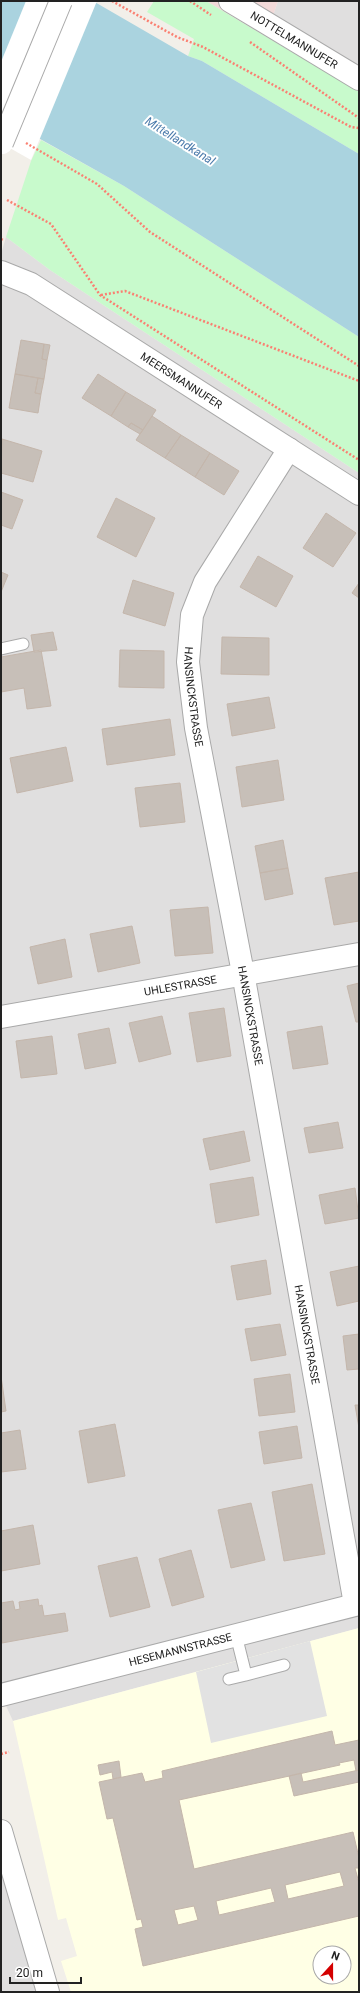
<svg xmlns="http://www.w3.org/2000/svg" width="360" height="1993" font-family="Roboto,sans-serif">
  <rect width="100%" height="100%" fill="#f2efe9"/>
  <path fill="#e0dfdf" d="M 278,1 L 359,1 L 359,92 L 266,36 Z
    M 6,237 L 50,270 L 359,473 L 359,1628 L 13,1721 L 1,1695 L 1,254 Z
    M 1,1833 L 40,1992 L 1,1992 Z"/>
  <path fill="#f2dad9" d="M 206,1 L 278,1 L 266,36 Z"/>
  <path fill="#ffffe5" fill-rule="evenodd" d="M 359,1628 L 359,1992 L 71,1992 L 61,1961 L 77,1956 L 66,1918 L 58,1920 L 13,1721 ZM 320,1953 L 344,1953 L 344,1977 L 320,1977 Z"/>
  <path fill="#c8facc" d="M 154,1 L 206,1 L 359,92 L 359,154 L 202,61 L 188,56 L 194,39 L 147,12 Z
    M 41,140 L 124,186 L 359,337 L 359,473 L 50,270 L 6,237 L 31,161 Z"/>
  <path fill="#e2e2e2" d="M 310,1641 L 327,1716 L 211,1743 L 196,1672 Z"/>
  <path fill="#aad3df" d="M 1,1 L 93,1 L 188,56 L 202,61 L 359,154 L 359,337 L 124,186 L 1,117 Z"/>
  <path fill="#fff" d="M 26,1 L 97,1 L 31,160 L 1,143 L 1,62 Z"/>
  <path fill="#c7bfb8" stroke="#c4b6ab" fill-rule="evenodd" d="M 21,340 L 44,344 L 42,359 L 47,360 L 44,379 L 15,374 Z
    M 44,344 L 50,345 L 47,360 L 42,359 Z
    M 15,374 L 38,378 L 35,393 L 41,394 L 38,413 L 9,408 Z
    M 98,374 L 126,392 L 111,416 L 82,398 Z
    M 38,378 L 44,379 L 41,394 L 35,393 Z
    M 126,392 L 156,410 L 143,430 L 131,423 L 128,427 L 111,416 Z
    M 152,416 L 181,435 L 165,458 L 136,440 Z
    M 131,423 L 143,430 L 140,434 L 128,427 Z
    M 181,435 L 210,453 L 195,477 L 165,458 Z
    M 2,439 L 42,451 L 33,482 L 1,473 Z
    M 210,453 L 239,471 L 224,495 L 195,477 Z
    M 1,492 L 23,500 L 12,529 L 1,525 Z
    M 116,498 L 155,518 L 136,557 L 97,537 Z
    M 326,513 L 356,533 L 333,567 L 303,548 Z
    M 258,556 L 293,576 L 276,607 L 240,587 Z
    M 1,572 L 8,575 L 1,592 Z
    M 133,580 L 174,593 L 165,626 L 123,613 Z
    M 359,583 L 359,598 L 352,593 Z
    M 53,632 L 57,650 L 34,652 L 31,635 Z
    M 222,637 L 269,638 L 269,675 L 221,674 Z
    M 41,650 L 51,706 L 27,709 L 24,688 L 1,692 L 1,657 Z
    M 120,650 L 164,651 L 164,688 L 119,687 Z
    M 269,697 L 275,728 L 232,736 L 227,704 Z
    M 170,719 L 175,755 L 107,765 L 102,729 Z
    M 66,747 L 73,781 L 17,793 L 10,758 Z
    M 278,760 L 284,800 L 242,807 L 236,767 Z
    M 180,783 L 185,822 L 140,827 L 135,788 Z
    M 283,840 L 288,868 L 260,873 L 255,846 Z
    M 288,868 L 293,894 L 265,900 L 260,873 Z
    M 359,872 L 359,921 L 334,925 L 325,878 Z
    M 208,907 L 213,953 L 175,956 L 170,910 Z
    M 132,926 L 140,963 L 98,972 L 90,934 Z
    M 65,939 L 72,977 L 38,984 L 30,947 Z
    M 359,983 L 359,1022 L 356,1022 L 347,986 Z
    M 224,1008 L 231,1056 L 197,1062 L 189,1013 Z
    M 162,1016 L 171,1054 L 139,1062 L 129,1023 Z
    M 322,1026 L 328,1064 L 293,1069 L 287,1032 Z
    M 109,1028 L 116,1063 L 85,1069 L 78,1034 Z
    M 52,1036 L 57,1074 L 21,1078 L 16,1041 Z
    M 338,1122 L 343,1148 L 309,1153 L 304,1128 Z
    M 244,1131 L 250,1161 L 210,1170 L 203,1139 Z
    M 253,1177 L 259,1215 L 216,1223 L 210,1184 Z
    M 355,1188 L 359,1218 L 325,1224 L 319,1195 Z
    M 266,1260 L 271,1294 L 237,1300 L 231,1266 Z
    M 359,1266 L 359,1301 L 337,1306 L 330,1272 Z
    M 280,1324 L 286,1355 L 251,1361 L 245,1329 Z
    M 359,1334 L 359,1369 L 347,1370 L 343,1336 Z
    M 290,1374 L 295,1412 L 259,1416 L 254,1379 Z
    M 1,1376 L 6,1411 L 1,1412 Z
    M 355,1405 L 359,1405 L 359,1428 Z
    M 115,1424 L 125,1476 L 88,1483 L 79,1431 Z
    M 297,1426 L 302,1458 L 264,1464 L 259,1432 Z
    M 20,1430 L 26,1469 L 1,1472 L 1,1433 Z
    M 312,1484 L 325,1554 L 284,1561 L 272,1492 Z
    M 251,1503 L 265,1560 L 231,1568 L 218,1510 Z
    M 33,1525 L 40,1564 L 1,1571 L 1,1531 Z
    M 191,1550 L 204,1597 L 172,1606 L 159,1559 Z
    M 137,1557 L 150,1607 L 110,1617 L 98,1566 Z
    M 38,1599 L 39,1606 L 42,1605 L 44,1616 L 65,1613 L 68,1631 L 2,1643 L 1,1603 L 13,1601 L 15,1610 L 20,1609 L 19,1602 Z
    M 332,1731 L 335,1745 L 359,1740 L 359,1770 L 356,1771 L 354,1760 L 339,1763 L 340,1765 L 179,1800 L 194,1869 L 353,1832 L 359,1858 L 359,1868 L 355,1868 L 359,1883 L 359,1916 L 143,1966 L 135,1929 L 143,1927 L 141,1919 L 137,1920 L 113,1818 L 107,1819 L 99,1782 L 142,1773 L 145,1782 L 163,1778 L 162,1771 ZM 340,1872 L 344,1886 L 288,1899 L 285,1885 ZM 271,1888 L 275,1902 L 219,1915 L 216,1901 ZM 194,1906 L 198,1920 L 178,1925 L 174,1910 Z
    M 119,1761 L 121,1777 L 113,1779 L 112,1772 L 100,1775 L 98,1765 Z
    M 359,1770 L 359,1782 L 294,1796 L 289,1776 L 301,1773 L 303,1782 Z"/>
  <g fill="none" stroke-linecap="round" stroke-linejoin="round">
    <g stroke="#a9a9a9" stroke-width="13">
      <path id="service" d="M 1,649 L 23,644
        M 236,1635 L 246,1675 L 284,1665
        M 229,1679 L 246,1675"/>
    </g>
    <g stroke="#a9a9a9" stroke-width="24">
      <g id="minor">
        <path id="s1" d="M 230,1 L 359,79"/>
        <path id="s2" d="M 1,272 L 31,284 L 359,494"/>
        <path id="s3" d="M 289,449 L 205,582 L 192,615 L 188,662 L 196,728 L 243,973 L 355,1604"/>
        <path id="s4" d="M 1,1017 L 359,954"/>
        <path id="s5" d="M 1,1695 L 359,1604"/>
      </g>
    </g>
    <g stroke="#a9a9a9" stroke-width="24">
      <path id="tertiary" d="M 1,1831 L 48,1992"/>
    </g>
    <path stroke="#fa8072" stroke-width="2.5" stroke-dasharray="2 2" stroke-linecap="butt" d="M 112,1 L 177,37 L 203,47 L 351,127 L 359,128
      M 190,1 L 211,15
      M 250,42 L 359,118
      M 26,143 L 97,184 L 150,232 L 359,366
      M 7,200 L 51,224 L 100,295 L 359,460
      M 1,239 L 3,240
      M 101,295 L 125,291 L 359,381
      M 1,1754 L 9,1752"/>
    <use href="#service" stroke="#fff" stroke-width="11"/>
    <use href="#minor" stroke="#fff" stroke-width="22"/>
    <use href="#tertiary" stroke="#fff" stroke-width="22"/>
    <g stroke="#a9a9a9" stroke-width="24" stroke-linecap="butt">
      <path id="tertiary-bridge" d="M 2,143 L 61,1"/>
    </g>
    <use href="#tertiary-bridge" stroke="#fff" stroke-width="22"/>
  </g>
  <g text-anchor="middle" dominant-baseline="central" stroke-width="4" stroke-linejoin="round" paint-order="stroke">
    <g font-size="11" fill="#222" stroke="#fff">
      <text stroke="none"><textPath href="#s1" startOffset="75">NOTTELMANNUFER</textPath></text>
      <text stroke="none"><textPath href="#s2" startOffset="211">MEERSMANNUFER</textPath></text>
      <text stroke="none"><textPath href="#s3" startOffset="275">HANSINCKSTRASSE</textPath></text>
      <text stroke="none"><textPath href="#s4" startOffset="182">UHLESTRASSE</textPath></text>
      <text stroke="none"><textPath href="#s3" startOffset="599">HANSINCKSTRASSE</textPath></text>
      <text stroke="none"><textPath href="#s3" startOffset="923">HANSINCKSTRASSE</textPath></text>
      <text stroke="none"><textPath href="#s5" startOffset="185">HESEMANNSTRASSE</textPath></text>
    </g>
    <g font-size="12" font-style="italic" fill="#4a7aab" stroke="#fff">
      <text transform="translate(180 141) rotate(32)">Mittellandkanal</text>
    </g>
  </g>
  <rect width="360" height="1993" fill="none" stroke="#222222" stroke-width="4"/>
  <g transform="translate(332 1965) rotate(21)"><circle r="19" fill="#ffffff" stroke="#a7a7a7"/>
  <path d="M0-3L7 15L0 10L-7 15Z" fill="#d40000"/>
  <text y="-6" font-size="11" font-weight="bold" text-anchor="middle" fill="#222222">N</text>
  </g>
  <path d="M10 1977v6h71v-6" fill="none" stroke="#222222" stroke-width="2"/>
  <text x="16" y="1977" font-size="12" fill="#222222" stroke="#ffffff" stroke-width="3" paint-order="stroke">20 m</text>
</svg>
